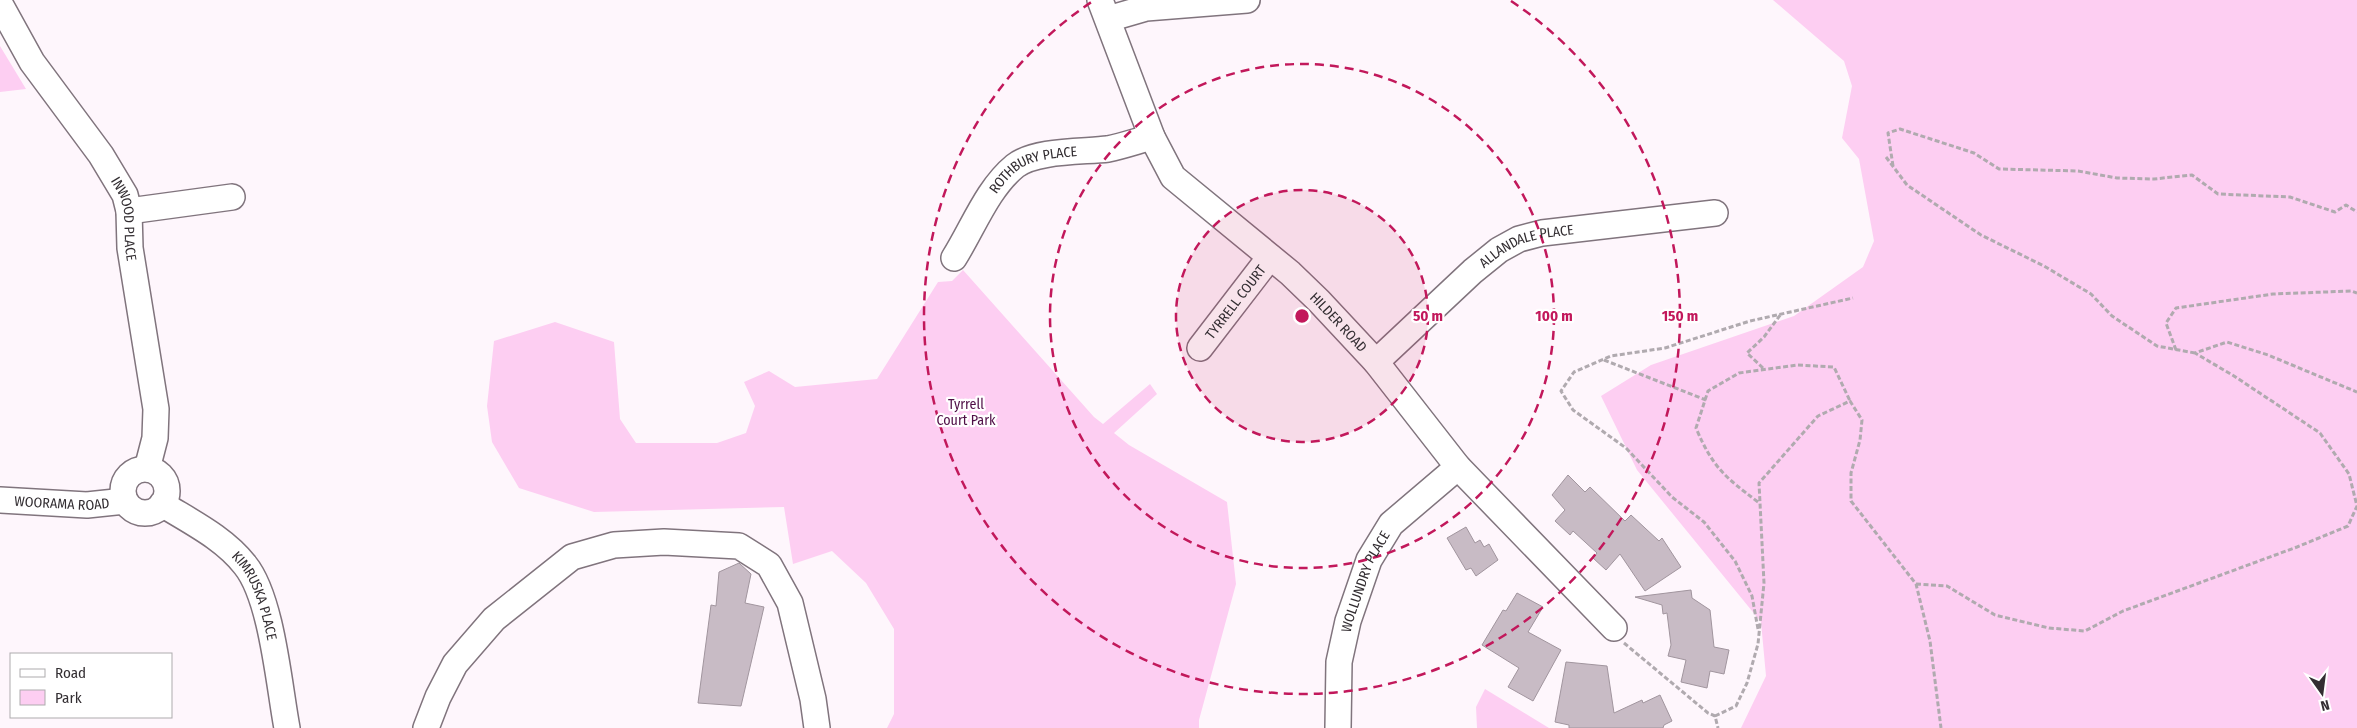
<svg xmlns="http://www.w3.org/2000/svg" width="2357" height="728" font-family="'Fira Sans Condensed',sans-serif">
  <rect width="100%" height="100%" fill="#fef6fc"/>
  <path fill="#fdcef2" d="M 1773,0 L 2357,0 L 2357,728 L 1741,728 L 1766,676 L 1761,622 L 1637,470 L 1601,396 L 1651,365 L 1794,316 L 1863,267 L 1874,241 L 1859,159 L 1842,138 L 1852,86 L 1844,61 Z
    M 0,46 L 26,89 L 0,92 Z
    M 963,270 L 1094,417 L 1103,424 L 1150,384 L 1157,394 L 1114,433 L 1129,445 L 1227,502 L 1236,584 L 1199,720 L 1199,728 L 887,728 L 894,714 L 894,629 L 866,583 L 832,551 L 793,564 L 784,507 L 594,512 L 519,488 L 492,442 L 487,406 L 494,341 L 555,322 L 614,342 L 620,419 L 636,443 L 717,443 L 746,433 L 755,406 L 744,382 L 769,371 L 795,387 L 877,379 L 938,282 L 952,281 Z
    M 1485,689 L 1549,728 L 1477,728 L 1476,707 Z"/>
  <path fill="#c8bbc5" stroke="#a1959e" d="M 1568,475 L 1585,492 L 1590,487 L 1625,521 L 1631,515 L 1659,541 L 1662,538 L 1681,567 L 1645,591 L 1620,554 L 1606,570 L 1593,558 L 1597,553 L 1573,531 L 1570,535 L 1555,521 L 1565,510 L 1552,495 Z
    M 1466,527 L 1475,543 L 1480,540 L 1484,547 L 1489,544 L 1498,560 L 1476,576 L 1471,568 L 1466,570 L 1447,538 Z
    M 739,563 L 751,574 L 745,603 L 764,607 L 741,706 L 698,703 L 711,605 L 716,606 L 719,572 Z
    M 1691,590 L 1692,598 L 1710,610 L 1714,647 L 1729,650 L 1724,674 L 1710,671 L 1707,688 L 1681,682 L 1686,660 L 1668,656 L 1671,645 L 1667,613 L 1663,614 L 1662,605 L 1635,597 Z
    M 1517,593 L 1543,607 L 1528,632 L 1561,650 L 1533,701 L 1508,687 L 1519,668 L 1482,645 L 1503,610 L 1506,611 Z
    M 1566,662 L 1607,666 L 1614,713 L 1642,700 L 1643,703 L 1660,695 L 1672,721 L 1664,725 L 1663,728 L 1569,728 L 1569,725 L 1555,722 Z"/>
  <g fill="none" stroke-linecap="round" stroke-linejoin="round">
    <g stroke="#80747d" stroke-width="28">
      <g id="minor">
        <path id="s1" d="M 1100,0 L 1152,137 L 1173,177 L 1290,273 L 1319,301 L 1376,362 L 1458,467 L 1614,628"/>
        <path id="s2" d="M 0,4 L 32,62 L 101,155 L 125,195 L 129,211 L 130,248 L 156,409 L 155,438 L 147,469"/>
        <path d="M 1108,19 L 1146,8 L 1247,0"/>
        <path d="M 129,211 L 232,197"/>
        <path id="s3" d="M 954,258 C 973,228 987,189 1015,166 C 1035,150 1083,152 1108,149 C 1123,146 1137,141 1152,137"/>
        <path id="s4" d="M 1200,348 L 1270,257"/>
        <path id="s5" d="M 1376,362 L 1473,271 L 1499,250 L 1519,239 L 1542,233 L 1715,213"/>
        <circle cx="145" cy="491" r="22"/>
        <path id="s6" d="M 0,500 L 87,505 L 125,501"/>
        <path id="s7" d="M 162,504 C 191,522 224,538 245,565 C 272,598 279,686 287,728"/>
        <path d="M 426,728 L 438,697 L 455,664 L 494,619 L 572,557 L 614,545 L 664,542 L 739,546 L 769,565 L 790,603 L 813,699 L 817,728"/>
        <path id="s8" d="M 1338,728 L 1339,662 L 1348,621 L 1369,560 L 1391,524 L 1458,467"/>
      </g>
    </g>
    <path stroke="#b0aaaf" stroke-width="3" stroke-dasharray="5 2.5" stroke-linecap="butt" d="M 1886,157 L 1907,185 L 1981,235 L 2044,266 L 2091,294 L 2112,316 L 2157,346 L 2195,353
      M 1893,166 L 1888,133 L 1900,129 L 1974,153 L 1999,169 L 2078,171 L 2117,178 L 2154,179 L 2192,175 L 2218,194 L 2290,197 L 2335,212 L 2346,205 L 2357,212
      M 2176,350 L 2166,323 L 2176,308 L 2273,294 L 2351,291 L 2357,293
      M 1604,360 L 1706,400
      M 1763,368 L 1747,353 L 1764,337 L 1781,314
      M 1758,502 C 1725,477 1713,468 1696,428 L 1708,391 L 1739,373 L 1797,365 L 1834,367 L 1850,401
      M 1916,584 L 1947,586 L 1995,615 L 2049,628 L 2085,631 L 2123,611 L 2297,547 L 2348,526 L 2357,506 L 2349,474 L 2320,433 L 2234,376 L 2195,353 L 2227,342 L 2268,355 L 2357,392
      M 1758,629 L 1752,596 L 1735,561 L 1704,522 L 1672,497 L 1626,448 L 1573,410 L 1561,391 L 1574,372 L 1611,356 L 1665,348 L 1750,321 L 1853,298
      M 1624,643 L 1708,713 L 1715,716 L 1718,728
      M 1715,716 L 1736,706 L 1747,683 L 1758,644 L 1764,583 L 1759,483 L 1818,416 L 1850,401 L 1862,420 L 1860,440 L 1851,473 L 1851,501 L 1916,584 L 1930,641 L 1941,728"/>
    <use href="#minor" stroke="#fff" stroke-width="25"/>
  </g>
  <circle cx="1302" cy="316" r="126" fill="#c2185b" fill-opacity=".12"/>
  <g fill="none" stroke="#c2185b" stroke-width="2.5" stroke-dasharray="9 6">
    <circle cx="1302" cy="316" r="126"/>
    <circle cx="1302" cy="316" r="252"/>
    <path d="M1511 1A378 378 0 1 1 1093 1"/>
  </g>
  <g text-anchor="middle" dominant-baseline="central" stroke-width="4.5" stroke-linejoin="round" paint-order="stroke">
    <g font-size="14" fill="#332e32" stroke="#fff">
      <text stroke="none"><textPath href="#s3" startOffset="126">ROTHBURY PLACE</textPath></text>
      <text stroke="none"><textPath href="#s2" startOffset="252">INWOOD PLACE</textPath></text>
      <text stroke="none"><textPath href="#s5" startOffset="194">ALLANDALE PLACE</textPath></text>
      <text stroke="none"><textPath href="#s4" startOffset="58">TYRRELL COURT</textPath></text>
      <text stroke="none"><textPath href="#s1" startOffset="412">HILDER ROAD</textPath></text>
      <text stroke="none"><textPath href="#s6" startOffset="62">WOORAMA ROAD</textPath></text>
      <text stroke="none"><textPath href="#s8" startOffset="151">WOLLUNDRY PLACE</textPath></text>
      <text stroke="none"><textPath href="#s7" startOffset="136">KIMRUSKA PLACE</textPath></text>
    </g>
    <g font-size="14" fill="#4f0e46" stroke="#fff">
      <text x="966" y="404">Tyrrell<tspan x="966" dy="16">Court Park</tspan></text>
    </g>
  </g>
  <circle cx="1302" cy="316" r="8" fill="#c2185b" stroke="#fff" stroke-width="2.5"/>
  <g font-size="15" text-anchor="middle" font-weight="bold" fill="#c2185b" stroke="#fff" stroke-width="4.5" stroke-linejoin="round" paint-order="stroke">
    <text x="1428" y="321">50 m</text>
    <text x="1554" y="321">100 m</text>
    <text x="1680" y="321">150 m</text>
  </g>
  <rect x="10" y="653" width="162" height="65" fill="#ffffff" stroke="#adabad"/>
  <rect x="20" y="669" width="25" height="8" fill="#ffffff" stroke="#adabad"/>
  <text x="55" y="678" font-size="15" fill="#332e32">Road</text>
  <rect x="20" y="690" width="25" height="15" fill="#fdcef2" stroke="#adabad"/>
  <text x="55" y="703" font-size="15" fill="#332e32">Park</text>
  <g transform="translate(2322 693) rotate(166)" stroke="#ffffff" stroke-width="4" paint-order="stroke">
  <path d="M0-4L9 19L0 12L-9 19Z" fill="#332e32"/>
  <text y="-8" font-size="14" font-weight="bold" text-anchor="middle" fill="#332e32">N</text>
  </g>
</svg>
